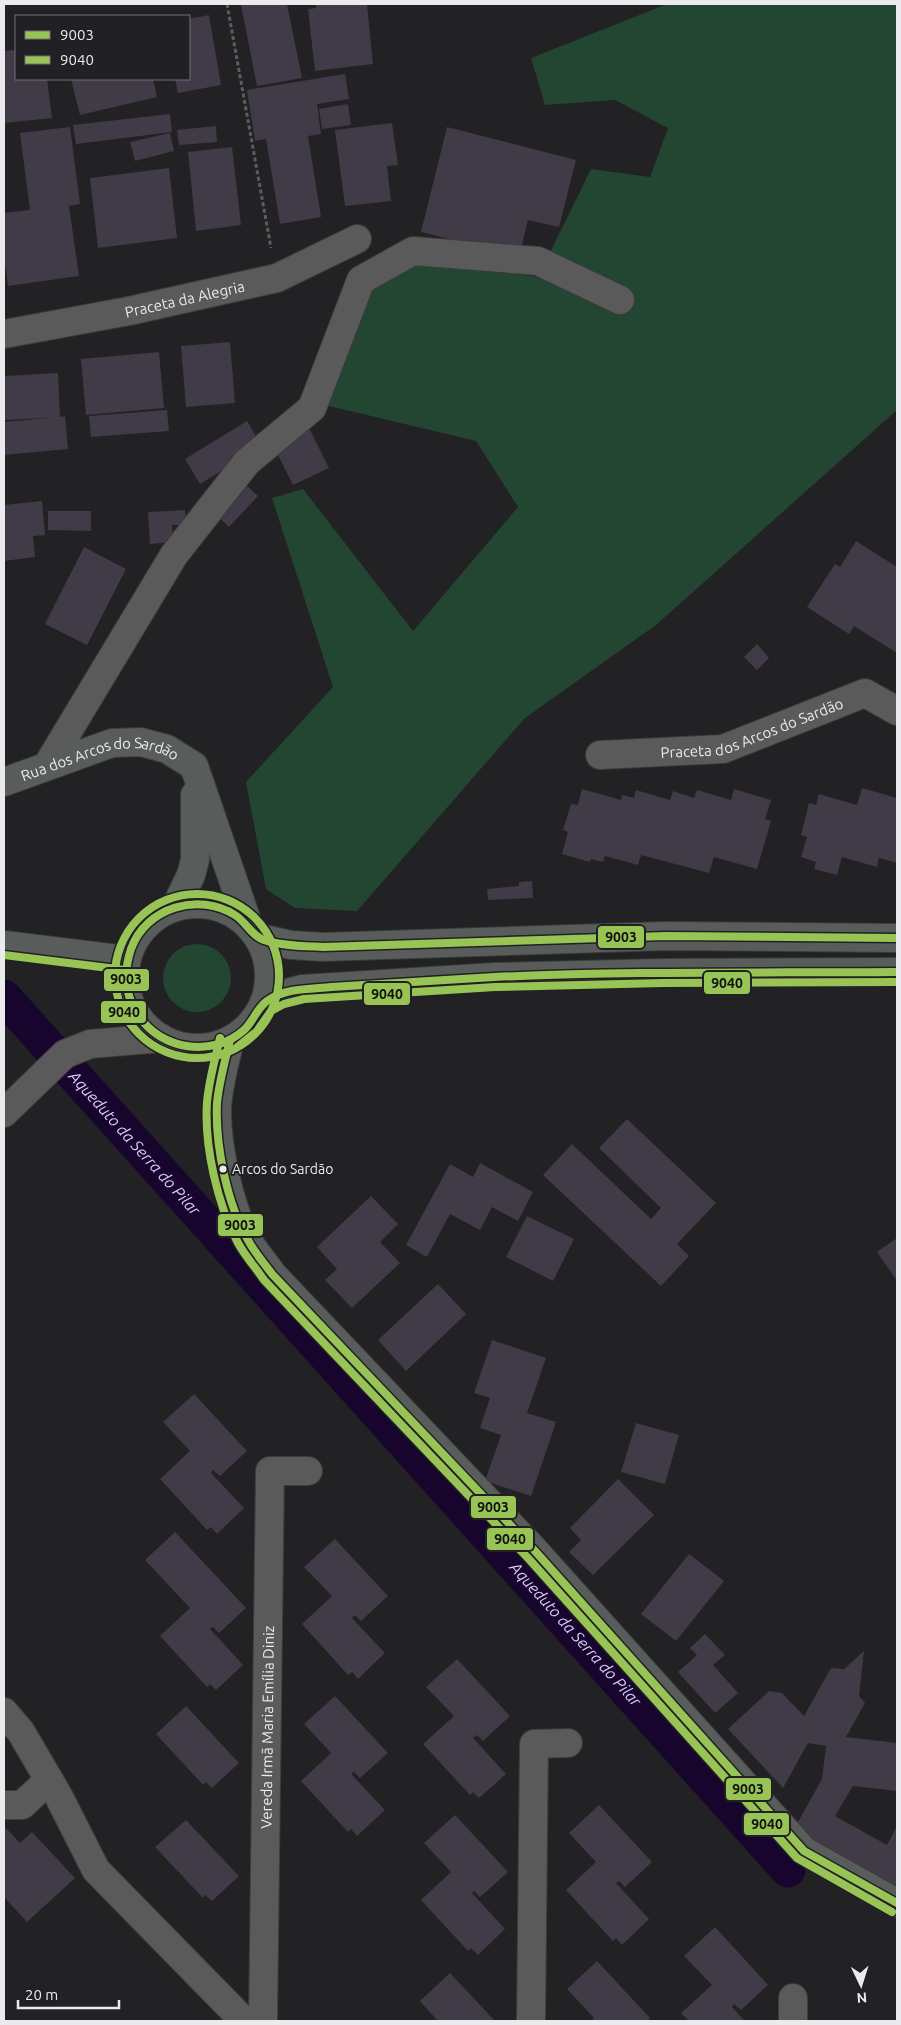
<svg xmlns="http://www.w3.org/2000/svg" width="901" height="2025" font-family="Ubuntu,sans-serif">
  <rect width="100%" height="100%" fill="#222123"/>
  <path fill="#234633" d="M 667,4 L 897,4 L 897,410 L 656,625 L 525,718 L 357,911 L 295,908 L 266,889 L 246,782 L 333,687 L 272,498 L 303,489 L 413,631 L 518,507 L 476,441 L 325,405 L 374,284 L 417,262 L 538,277 L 591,169 L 650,177 L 668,128 L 615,100 L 545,105 L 531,58 Z
    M163 978a34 34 0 1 1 68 0a34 34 0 1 1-68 0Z"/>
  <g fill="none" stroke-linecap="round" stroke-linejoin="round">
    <path stroke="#17052d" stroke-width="35" id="s1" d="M 4,997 L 788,1870"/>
  </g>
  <path fill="#403b46" d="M 248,4 L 287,4 L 302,78 L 257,86 L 241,5 Z
    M 316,4 L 367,4 L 373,64 L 315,71 L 308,9 L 316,8 Z
    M 209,15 L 221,85 L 178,93 L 175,79 L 189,79 L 189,19 Z
    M 16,50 L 16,79 L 47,79 L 52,118 L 4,123 L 4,51 Z
    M 345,74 L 349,99 L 317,104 L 321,134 L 308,136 L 321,217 L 280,224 L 266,139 L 255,141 L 247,90 Z
    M 71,79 L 153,79 L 157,97 L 80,115 Z
    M 348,104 L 351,125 L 322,129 L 319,109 Z
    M 170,114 L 172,132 L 76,144 L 73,125 Z
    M 392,123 L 398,165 L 387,166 L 391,201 L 345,206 L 335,130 Z
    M 216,126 L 217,142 L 179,145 L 177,130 Z
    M 70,127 L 80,204 L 69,206 L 79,276 L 8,286 L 4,255 L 4,213 L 30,210 L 20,133 Z
    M 447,127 L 576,160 L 559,227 L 528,220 L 519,256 L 421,232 Z
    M 170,133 L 174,151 L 135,161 L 130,142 Z
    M 232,147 L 241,225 L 196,231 L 188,152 Z
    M 169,168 L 177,238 L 98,248 L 90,178 Z
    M 230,342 L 235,403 L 186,407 L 181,346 Z
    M 159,352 L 164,408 L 86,415 L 81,359 Z
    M 58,373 L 60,417 L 65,416 L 68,449 L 4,455 L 4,422 L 48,418 L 4,420 L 4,376 Z
    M 167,410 L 169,431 L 91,437 L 89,416 Z
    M 247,421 L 262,446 L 200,484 L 185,459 Z
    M 308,426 L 329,468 L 293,485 L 272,443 Z
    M 242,481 L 258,496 L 229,527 L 213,512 Z
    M 42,501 L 45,535 L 33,536 L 35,557 L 4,561 L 4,505 Z
    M 185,510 L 186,525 L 172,525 L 173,542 L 150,544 L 148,512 Z
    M 48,511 L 91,511 L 91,531 L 48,530 Z
    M 856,541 L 897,567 L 897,653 L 854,626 L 849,634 L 807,607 L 835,564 L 840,567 Z
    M 84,547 L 126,569 L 87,645 L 45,624 Z
    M 757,644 L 769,658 L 757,670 L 744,657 Z
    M 862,788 L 897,798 L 897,863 L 879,858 L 877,867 L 842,857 L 837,875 L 814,869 L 816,862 L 801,857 L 807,837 L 801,835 L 809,803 L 816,805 L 819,794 L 857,805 Z
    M 582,789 L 621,800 L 622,795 L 634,798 L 636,790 L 670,800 L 673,791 L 694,798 L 697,790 L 731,800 L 734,789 L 771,800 L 765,819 L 771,821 L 757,869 L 714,857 L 709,873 L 641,855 L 638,865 L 605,856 L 603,862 L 591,859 L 590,862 L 562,854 L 568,832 L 563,830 L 571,804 L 578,805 Z
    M 532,881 L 533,898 L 488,900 L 487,889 L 519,886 L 519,882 Z
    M 627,1119 L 716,1203 L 677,1244 L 689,1256 L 661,1286 L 543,1175 L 572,1144 L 651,1219 L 661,1208 L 599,1148 Z
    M 480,1163 L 533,1192 L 518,1221 L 492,1207 L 480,1230 L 450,1214 L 427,1257 L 406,1245 L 450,1164 L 473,1177 Z
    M 371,1196 L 398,1224 L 380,1242 L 400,1263 L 352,1308 L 325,1280 L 337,1269 L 317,1247 Z
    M 527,1216 L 574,1239 L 553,1281 L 506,1257 Z
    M 897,1238 L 897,1281 L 877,1252 Z
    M 438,1284 L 466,1314 L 406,1371 L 378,1340 Z
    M 492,1340 L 546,1358 L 527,1413 L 556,1422 L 531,1496 L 485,1481 L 501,1435 L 480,1428 L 490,1398 L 474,1393 Z
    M 194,1394 L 247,1451 L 220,1476 L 213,1470 L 211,1473 L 244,1508 L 217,1534 L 211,1527 L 207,1530 L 160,1479 L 190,1451 L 163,1422 Z
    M 636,1423 L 679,1435 L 665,1484 L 621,1472 Z
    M 618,1479 L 654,1515 L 593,1575 L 569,1552 L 581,1540 L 570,1528 Z
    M 175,1532 L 246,1608 L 219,1633 L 213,1627 L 210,1629 L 243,1665 L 216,1690 L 210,1684 L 207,1687 L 160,1636 L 190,1608 L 145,1560 Z
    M 335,1539 L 388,1596 L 361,1621 L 355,1615 L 352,1618 L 385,1653 L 358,1679 L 352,1672 L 348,1675 L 302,1624 L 332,1596 L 304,1567 Z
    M 689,1554 L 724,1581 L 676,1641 L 641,1614 Z
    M 705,1634 L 725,1655 L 713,1665 L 738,1693 L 715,1713 L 678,1672 L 697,1655 L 690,1648 Z
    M 864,1651 L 859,1696 L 865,1703 L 846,1737 L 897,1743 L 897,1791 L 853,1786 L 835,1816 L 887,1845 L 897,1826 L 897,1890 L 793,1831 L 822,1779 L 826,1746 L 808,1743 L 783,1788 L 728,1729 L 769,1691 L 782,1693 L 804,1716 L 831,1668 L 844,1669 Z
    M 457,1659 L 510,1716 L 483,1741 L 477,1735 L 473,1738 L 506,1774 L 479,1798 L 473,1792 L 470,1795 L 423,1744 L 454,1716 L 426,1687 Z
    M 335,1696 L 388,1753 L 360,1778 L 354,1772 L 351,1774 L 385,1810 L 357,1836 L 351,1829 L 348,1832 L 301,1781 L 331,1753 L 304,1724 Z
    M 186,1706 L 239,1763 L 212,1788 L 206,1782 L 203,1785 L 156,1734 Z
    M 599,1805 L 652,1862 L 625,1887 L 619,1881 L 616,1883 L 649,1919 L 622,1945 L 616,1938 L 613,1941 L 566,1890 L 596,1862 L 569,1833 Z
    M 455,1815 L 508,1872 L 480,1897 L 474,1891 L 472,1893 L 505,1929 L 478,1955 L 471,1948 L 468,1951 L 421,1900 L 451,1872 L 424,1843 Z
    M 186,1820 L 239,1876 L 212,1901 L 205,1895 L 203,1898 L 155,1847 Z
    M 6,1828 L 20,1843 L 32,1832 L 75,1878 L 27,1922 L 4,1897 L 4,1830 Z
    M 715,1927 L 768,1985 L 741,2010 L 734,2004 L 732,2007 L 745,2021 L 689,2021 L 681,2013 L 712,1985 L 684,1956 Z
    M 597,1961 L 650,2018 L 647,2021 L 590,2021 L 594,2018 L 567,1989 Z
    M 450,1973 L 495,2021 L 438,2021 L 420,2001 Z"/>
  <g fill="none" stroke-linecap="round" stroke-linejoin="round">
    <g stroke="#3c3b3d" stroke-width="30">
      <g id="minor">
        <path id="s2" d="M 4,334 L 129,311 L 277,278 L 357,239"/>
        <path id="s3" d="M 600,755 L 723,749 L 865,693 L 897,711"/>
        <path d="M 47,766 L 174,555 L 247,462 L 312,408 L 361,280 L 413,251 L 538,261 L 620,300"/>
        <path d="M 4,1113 L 65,1054 L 90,1044 L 161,1038"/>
        <path d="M 4,1712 L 21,1732 L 59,1797 L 96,1870 L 244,2021"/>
        <path d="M 4,1805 L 22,1805 L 49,1780"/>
        <path d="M 793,1998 L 793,2021"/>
        <path id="s4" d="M 263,2021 L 270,1471 L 308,1471"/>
        <path d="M 531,2021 L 534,1744 L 568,1743"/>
      </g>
    </g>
    <g stroke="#3c3b3d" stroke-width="30">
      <g id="major">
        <path id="s5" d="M 4,782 L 112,743 L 141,742 L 167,749 L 194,766 L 248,924"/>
        <circle cx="197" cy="976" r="72"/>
        <path d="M 176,906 L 191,875 L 195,860 L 195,795"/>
        <path d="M 259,938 L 291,945 L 323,947 L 666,936 L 897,938"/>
        <path d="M 4,945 L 126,960"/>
        <path d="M 264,1003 L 280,995 L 302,989 L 495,977 L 663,973 L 897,972"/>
        <path d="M 230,1040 C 225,1063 217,1088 217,1112 C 217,1148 230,1208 247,1239 C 254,1251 264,1262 272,1274 L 535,1551 L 804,1851 L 897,1903"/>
      </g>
    </g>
    <path stroke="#5e5c5e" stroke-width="3" stroke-dasharray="4 2.5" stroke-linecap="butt" d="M 227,4 L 271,248"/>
    <use href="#minor" stroke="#5a5a5b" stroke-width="28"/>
    <use href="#major" stroke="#585d5b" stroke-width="28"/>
    <g stroke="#212024" stroke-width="11">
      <path id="bus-1" d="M 897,938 L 666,936 L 323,947 C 304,946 282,946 264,940 C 252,936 246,922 235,915 C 199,892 146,907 131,949 C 123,973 124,995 139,1016 C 161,1050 213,1058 244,1030 C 253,1022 257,1008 267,1001 C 285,988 310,989 331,987 C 385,984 439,980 494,977 C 628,971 763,973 897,972
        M 230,1040 C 225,1061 219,1082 217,1103 C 215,1145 227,1204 248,1240 C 254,1252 264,1263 272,1274 L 535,1551 L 804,1851 L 897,1903"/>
    </g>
    <g stroke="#212024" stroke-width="11">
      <path id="bus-2" d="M115 976a82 82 0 1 1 164 0a82 82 0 1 1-164 0Z
        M 4,955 L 125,970
        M 220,1038 C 215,1059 209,1080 207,1102 C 204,1145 217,1204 238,1243 C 245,1256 256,1268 264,1280 L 528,1558 L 797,1858 L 892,1912
        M 236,1048 L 257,1031 L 271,1011 L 284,1004 L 304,999 L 495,987 L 663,983 L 897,982"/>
    </g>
    <use href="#bus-1" stroke="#98c455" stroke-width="8"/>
    <use href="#bus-2" stroke="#98c455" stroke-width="8"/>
  </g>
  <circle fill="#ebeaed" stroke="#212024" stroke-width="2" cx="223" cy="1169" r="4.5"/>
  <g text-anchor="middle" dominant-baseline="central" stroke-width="4" stroke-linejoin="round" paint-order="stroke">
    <g font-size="14" fill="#ebeaed" stroke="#212024" text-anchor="start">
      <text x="232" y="1169">Arcos do Sardão</text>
    </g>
    <g font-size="15" fill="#ebeaed" stroke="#212024">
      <text stroke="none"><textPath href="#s2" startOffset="184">Praceta da Alegria</textPath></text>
      <text stroke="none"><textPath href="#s3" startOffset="156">Praceta dos Arcos do Sardão</textPath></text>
      <text stroke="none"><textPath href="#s5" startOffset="101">Rua dos Arcos do Sardão</textPath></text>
      <text stroke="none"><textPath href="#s4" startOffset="294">Vereda Irmã Maria Emília Diniz</textPath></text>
    </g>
    <g font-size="16" font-style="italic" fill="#d9cafa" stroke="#212024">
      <text stroke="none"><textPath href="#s1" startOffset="196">Aqueduto da Serra do Pilar</textPath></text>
      <text stroke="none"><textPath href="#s1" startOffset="856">Aqueduto da Serra do Pilar</textPath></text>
    </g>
  </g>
  <g stroke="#212024" stroke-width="2">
    <rect x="597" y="925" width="48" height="24" rx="5" fill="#98c455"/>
    <rect x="103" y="968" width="47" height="24" rx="5" fill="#98c455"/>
    <rect x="703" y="971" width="48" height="24" rx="5" fill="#98c455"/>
    <rect x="363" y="982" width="48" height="24" rx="5" fill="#98c455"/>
    <rect x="100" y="1000" width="47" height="24" rx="5" fill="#98c455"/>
    <rect x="217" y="1213" width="47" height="24" rx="5" fill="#98c455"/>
    <rect x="470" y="1495" width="47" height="24" rx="5" fill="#98c455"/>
    <rect x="486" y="1527" width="48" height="24" rx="5" fill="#98c455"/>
    <rect x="725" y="1777" width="47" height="24" rx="5" fill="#98c455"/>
    <rect x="743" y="1812" width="47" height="24" rx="5" fill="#98c455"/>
  </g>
  <g font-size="14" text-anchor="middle" font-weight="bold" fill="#111">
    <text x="621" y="942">9003</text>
    <text x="126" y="984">9003</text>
    <text x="727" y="988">9040</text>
    <text x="387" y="999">9040</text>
    <text x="124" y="1017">9040</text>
    <text x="240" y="1230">9003</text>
    <text x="493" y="1512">9003</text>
    <text x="510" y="1544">9040</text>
    <text x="748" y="1794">9003</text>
    <text x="767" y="1829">9040</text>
  </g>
  <rect width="901" height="2025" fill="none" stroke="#ebeaed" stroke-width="10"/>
  <rect x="15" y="15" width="175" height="65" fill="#212024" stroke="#727174"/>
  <rect x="25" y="31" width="25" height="8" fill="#98c455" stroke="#727174"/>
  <text x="60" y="40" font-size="15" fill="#ebeaed">9003</text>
  <rect x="25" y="56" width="25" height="8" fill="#98c455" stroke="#727174"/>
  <text x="60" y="65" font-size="15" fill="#ebeaed">9040</text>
  <g transform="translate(861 1985) rotate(176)" stroke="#212024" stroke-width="4" paint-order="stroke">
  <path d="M0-4L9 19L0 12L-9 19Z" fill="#ebeaed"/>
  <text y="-8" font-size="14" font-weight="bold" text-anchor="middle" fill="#ebeaed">N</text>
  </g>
  <path d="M18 2000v8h101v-8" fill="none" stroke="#ebeaed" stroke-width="2.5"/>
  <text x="25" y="2000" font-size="15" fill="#ebeaed" stroke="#212024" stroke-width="4" paint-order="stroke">20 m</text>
</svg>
